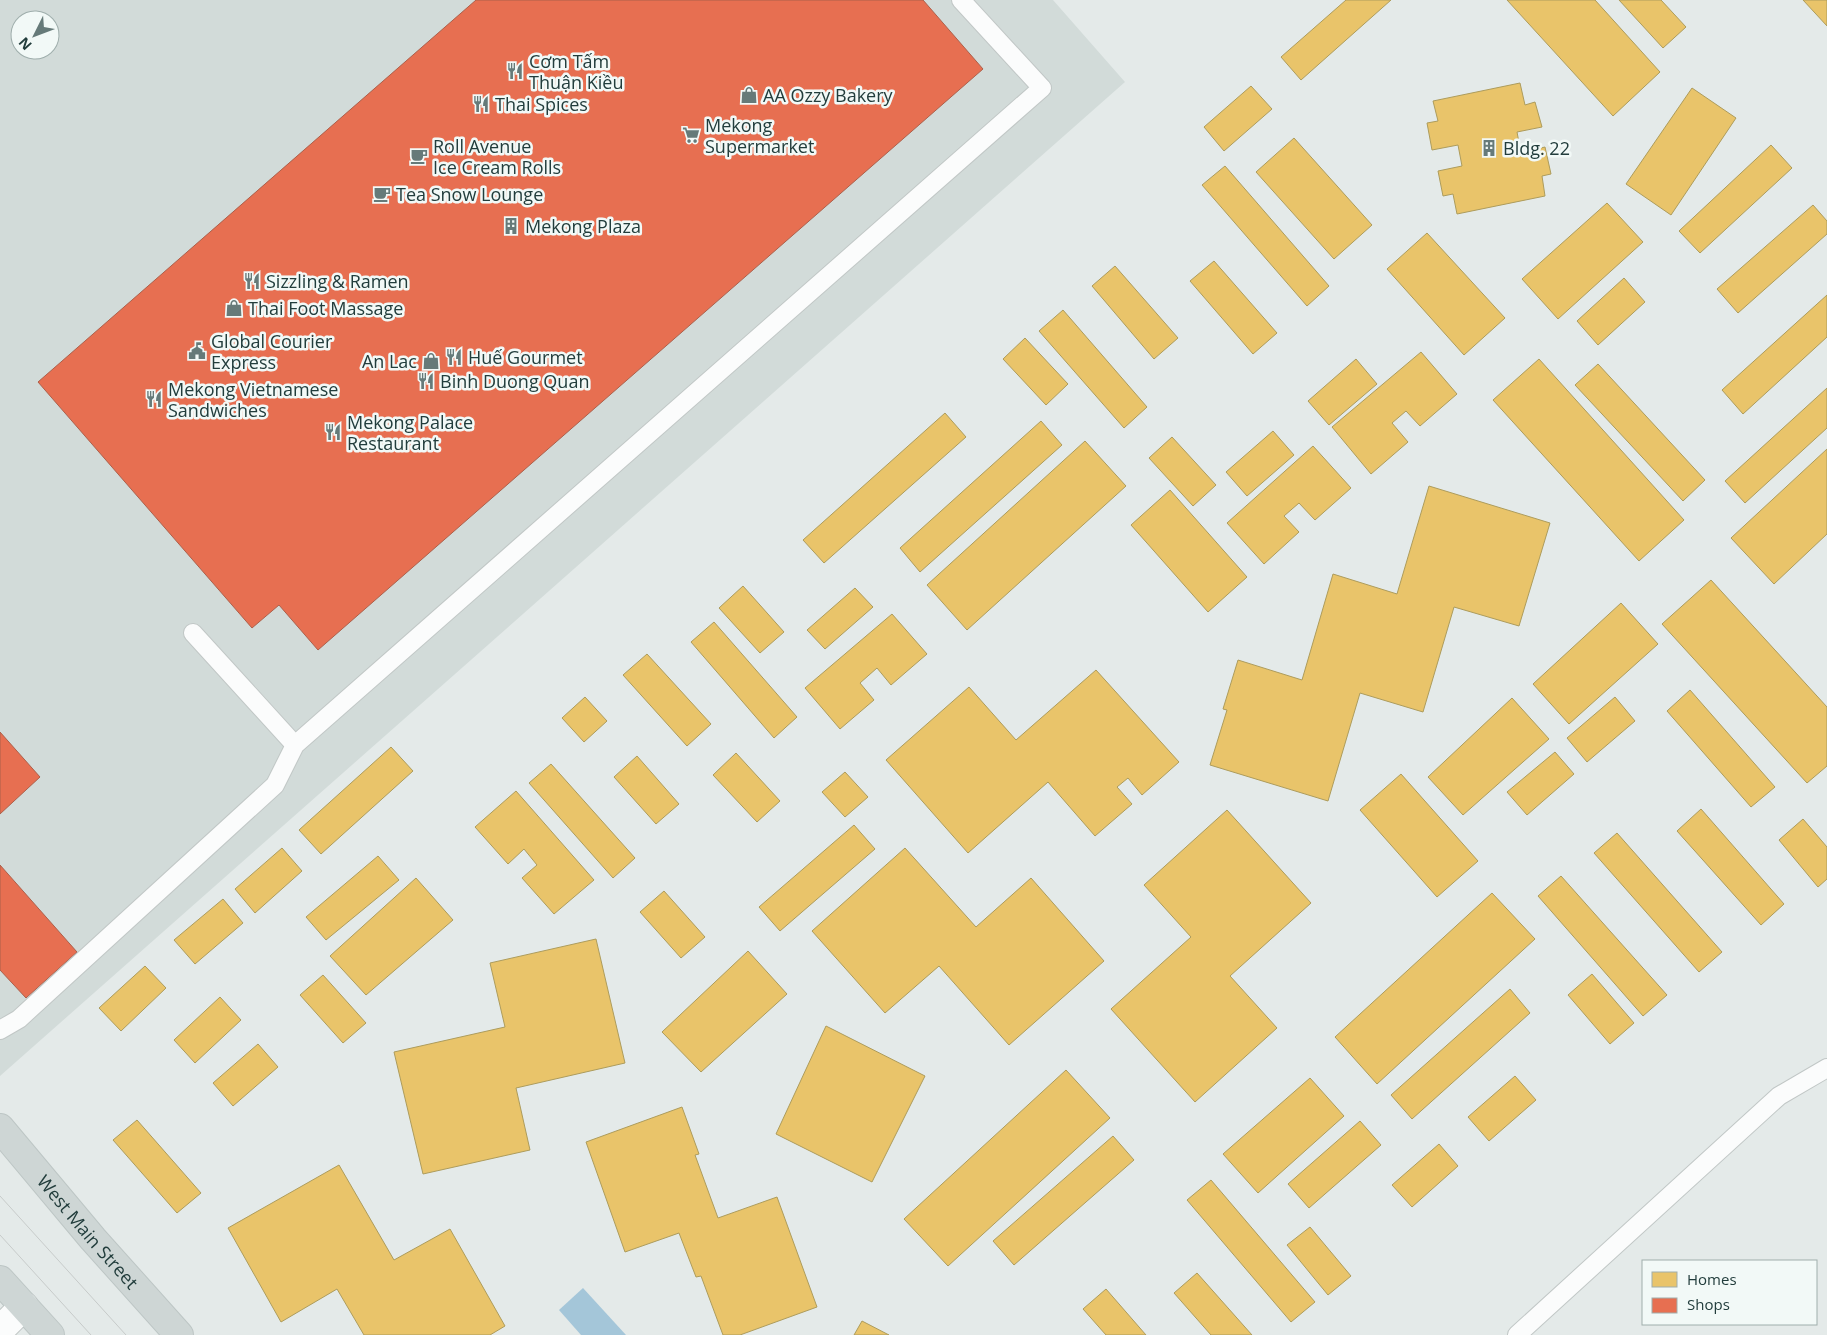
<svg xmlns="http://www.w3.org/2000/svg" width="1827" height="1335" font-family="'Open Sans',sans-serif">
  <rect width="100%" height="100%" fill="#e4eae9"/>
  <path fill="#d2dbd9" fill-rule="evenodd" d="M 0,0 L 1053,0 L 1125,82 L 0,1076 ZM 20,20 L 50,20 L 50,50 L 20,50 Z"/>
  <path fill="#a4c6d9" d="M 583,1288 L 626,1335 L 581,1335 L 559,1310 Z"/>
  <path fill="#e9c46a" stroke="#ad9c5c" d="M 1346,0 L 1391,0 L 1301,80 L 1281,57 Z
    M 1507,0 L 1595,0 L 1660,72 L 1613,116 Z
    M 1619,0 L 1661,0 L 1686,27 L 1663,48 Z
    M 1803,0 L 1827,0 L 1827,26 Z
    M 1520,83 L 1525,105 L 1535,102 L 1542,127 L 1517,132 L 1521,153 L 1545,147 L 1551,174 L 1542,176 L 1545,196 L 1457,214 L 1453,194 L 1443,196 L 1438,171 L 1462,166 L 1458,145 L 1432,150 L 1427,123 L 1438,121 L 1433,101 Z
    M 1251,86 L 1272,109 L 1224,151 L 1204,127 Z
    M 1692,88 L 1736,118 L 1671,215 L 1626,184 Z
    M 1294,138 L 1372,225 L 1334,259 L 1256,172 Z
    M 1771,145 L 1792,168 L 1700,253 L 1679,231 Z
    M 1225,166 L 1329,286 L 1307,306 L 1202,185 Z
    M 1607,203 L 1643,242 L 1558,319 L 1522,279 Z
    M 1813,205 L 1827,221 L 1827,234 L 1738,313 L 1717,289 Z
    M 1427,233 L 1505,318 L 1464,355 L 1387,269 Z
    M 1214,261 L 1277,333 L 1253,354 L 1190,281 Z
    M 1115,266 L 1178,338 L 1154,359 L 1092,286 Z
    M 1624,278 L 1645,302 L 1598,345 L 1577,321 Z
    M 1827,295 L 1827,337 L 1743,414 L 1722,390 Z
    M 1063,310 L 1147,407 L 1124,428 L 1039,331 Z
    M 1025,338 L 1068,384 L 1046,405 L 1003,359 Z
    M 1421,352 L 1457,394 L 1420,426 L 1406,411 L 1392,423 L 1408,442 L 1371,474 L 1332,427 Z
    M 1356,359 L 1377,384 L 1329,425 L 1308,401 Z
    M 1539,359 L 1684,520 L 1639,561 L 1493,400 Z
    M 1598,364 L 1705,480 L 1683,501 L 1575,385 Z
    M 1827,388 L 1827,428 L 1745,503 L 1725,481 Z
    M 945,413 L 966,437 L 824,563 L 803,540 Z
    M 1041,421 L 1062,445 L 920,572 L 900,548 Z
    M 1273,431 L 1294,455 L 1247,496 L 1226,472 Z
    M 1172,437 L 1216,485 L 1193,506 L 1149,458 Z
    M 1085,441 L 1126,486 L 967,630 L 927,585 Z
    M 1313,446 L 1351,488 L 1315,520 L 1299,503 L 1284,516 L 1299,532 L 1264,564 L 1227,523 Z
    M 1827,449 L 1827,534 L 1774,584 L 1731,538 Z
    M 1429,486 L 1550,523 L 1519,626 L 1454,607 L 1423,712 L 1360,693 L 1328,801 L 1210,765 L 1227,710 L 1223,709 L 1238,660 L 1302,680 L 1333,574 L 1397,594 Z
    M 1170,490 L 1247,577 L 1208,612 L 1131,525 Z
    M 1711,580 L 1827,707 L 1827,766 L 1807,783 L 1662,624 Z
    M 743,586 L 784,632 L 760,653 L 719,608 Z
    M 855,588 L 873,607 L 825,649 L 807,630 Z
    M 1621,603 L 1658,644 L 1569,724 L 1533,684 Z
    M 892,614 L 927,654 L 891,685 L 877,668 L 860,683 L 874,700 L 840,729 L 805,688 Z
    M 714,622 L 797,717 L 774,738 L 691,642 Z
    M 647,654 L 711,724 L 687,746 L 623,675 Z
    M 1096,670 L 1179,762 L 1142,795 L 1128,778 L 1117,787 L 1132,804 L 1095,836 L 1048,782 L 968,853 L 886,760 L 969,687 L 1016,740 Z
    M 1690,690 L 1775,787 L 1751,807 L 1667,711 Z
    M 585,697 L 607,721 L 584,742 L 562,718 Z
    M 1615,697 L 1635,721 L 1587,762 L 1567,738 Z
    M 1512,698 L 1549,739 L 1463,815 L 1428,777 Z
    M 391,747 L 413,771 L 321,854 L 299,830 Z
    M 1555,752 L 1574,774 L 1527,815 L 1507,792 Z
    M 736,753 L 780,801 L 757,822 L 713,775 Z
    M 637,756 L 679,804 L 656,824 L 614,777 Z
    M 551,764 L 635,858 L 613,878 L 529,783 Z
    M 845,772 L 868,797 L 845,817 L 822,792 Z
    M 1401,774 L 1478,861 L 1437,897 L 1360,810 Z
    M 516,791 L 594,880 L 554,914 L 522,878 L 537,865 L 524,849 L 508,864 L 475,827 Z
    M 1701,809 L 1784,904 L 1761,925 L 1677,831 Z
    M 1227,810 L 1311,903 L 1230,976 L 1277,1028 L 1195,1102 L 1111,1009 L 1191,937 L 1144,885 Z
    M 1803,819 L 1827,847 L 1827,879 L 1818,887 L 1779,840 Z
    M 854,825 L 875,849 L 780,931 L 759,907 Z
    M 1617,833 L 1722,952 L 1699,972 L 1594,853 Z
    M 282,848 L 302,871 L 255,913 L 235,889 Z
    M 905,848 L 976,927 L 1031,878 L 1104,961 L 1009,1045 L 939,966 L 885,1013 L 812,931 Z
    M 378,856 L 399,880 L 326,940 L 306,917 Z
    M 1561,876 L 1667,995 L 1643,1016 L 1538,896 Z
    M 416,878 L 453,920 L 366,995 L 330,956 Z
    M 664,891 L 705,937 L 681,958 L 640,912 Z
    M 1492,893 L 1535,939 L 1377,1084 L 1335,1037 Z
    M 223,899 L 243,923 L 195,964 L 174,940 Z
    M 596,939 L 625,1063 L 516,1088 L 530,1150 L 423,1174 L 394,1052 L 505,1027 L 490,963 Z
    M 748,951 L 787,994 L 701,1072 L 662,1032 Z
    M 145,966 L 166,988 L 121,1031 L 99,1008 Z
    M 1592,974 L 1634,1023 L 1610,1044 L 1568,995 Z
    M 323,975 L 366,1023 L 343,1043 L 300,995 Z
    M 1510,989 L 1530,1013 L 1412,1119 L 1391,1095 Z
    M 220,997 L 241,1020 L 195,1063 L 174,1040 Z
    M 826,1026 L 925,1076 L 872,1182 L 776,1134 Z
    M 258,1044 L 278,1067 L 233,1106 L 213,1083 Z
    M 1066,1070 L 1110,1118 L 948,1266 L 904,1219 Z
    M 1515,1076 L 1536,1100 L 1489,1141 L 1468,1117 Z
    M 1310,1078 L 1344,1116 L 1258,1193 L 1223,1154 Z
    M 682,1107 L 699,1154 L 695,1155 L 718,1218 L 777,1197 L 817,1307 L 740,1335 L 723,1335 L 701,1276 L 696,1277 L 679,1233 L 625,1252 L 586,1142 Z
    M 137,1120 L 201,1193 L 177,1213 L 113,1140 Z
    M 1360,1121 L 1381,1145 L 1309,1208 L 1288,1184 Z
    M 1113,1136 L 1134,1160 L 1014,1265 L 993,1241 Z
    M 1439,1144 L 1458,1166 L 1412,1207 L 1392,1185 Z
    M 339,1165 L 394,1260 L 450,1229 L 505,1326 L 490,1335 L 364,1335 L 337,1289 L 281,1322 L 228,1228 Z
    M 1211,1180 L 1315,1302 L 1291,1322 L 1187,1200 Z
    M 1310,1227 L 1351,1276 L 1328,1295 L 1287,1245 Z
    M 1197,1273 L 1252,1335 L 1211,1335 L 1174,1293 Z
    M 1106,1289 L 1146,1335 L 1106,1335 L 1083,1309 Z
    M 862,1321 L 889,1335 L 854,1335 Z"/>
  <path fill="#e76f51" stroke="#ac604b" d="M 476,0 L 923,0 L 983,69 L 318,650 L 279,605 L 252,628 L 38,382 Z
    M 0,732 L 40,777 L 0,814 Z
    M 0,865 L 77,952 L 26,998 L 0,970 Z"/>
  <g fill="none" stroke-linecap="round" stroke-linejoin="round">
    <g stroke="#c1c7c6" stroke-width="20">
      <path id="service" d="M 193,633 L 295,745 L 1042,88 L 961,0
        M 0,1030 L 19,1019 L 275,785 L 295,745
        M 1517,1335 L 1779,1096 L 1827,1068"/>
    </g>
    <g stroke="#c1c7c6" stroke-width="30">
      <path id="minor" d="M 0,1330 L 24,1306"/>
    </g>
    <g stroke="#bdc6c5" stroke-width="30">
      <g id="primary">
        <path id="s1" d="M 0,1128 L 93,1239 L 179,1335"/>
        <path d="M 0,1280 L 50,1335"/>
      </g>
    </g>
    <use href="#service" stroke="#fbfcfc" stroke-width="18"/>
    <use href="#minor" stroke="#fbfcfc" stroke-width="28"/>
    <use href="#primary" stroke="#ced6d5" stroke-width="28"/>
    <path stroke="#c7cbca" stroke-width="1" d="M 0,1196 L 126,1335
      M 0,1235 L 91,1335"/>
  </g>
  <defs>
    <g id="restaurant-bare" transform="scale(1.35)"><path d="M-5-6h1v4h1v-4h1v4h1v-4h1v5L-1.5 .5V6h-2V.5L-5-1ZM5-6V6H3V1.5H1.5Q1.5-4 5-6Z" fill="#667a79" stroke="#f2f9f7" stroke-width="2.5" paint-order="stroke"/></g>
    <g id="shop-bare" transform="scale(1.35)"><path d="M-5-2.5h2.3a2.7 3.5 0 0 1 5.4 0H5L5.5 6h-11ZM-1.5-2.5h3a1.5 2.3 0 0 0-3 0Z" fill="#667a79" stroke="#f2f9f7" stroke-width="2.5" paint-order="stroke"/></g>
    <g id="supermarket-bare" transform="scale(1.35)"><path d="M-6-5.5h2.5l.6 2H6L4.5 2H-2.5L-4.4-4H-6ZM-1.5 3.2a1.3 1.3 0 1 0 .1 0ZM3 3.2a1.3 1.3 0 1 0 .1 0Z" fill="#667a79" stroke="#f2f9f7" stroke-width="2.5" paint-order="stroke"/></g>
    <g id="building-bare" transform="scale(1.35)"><path d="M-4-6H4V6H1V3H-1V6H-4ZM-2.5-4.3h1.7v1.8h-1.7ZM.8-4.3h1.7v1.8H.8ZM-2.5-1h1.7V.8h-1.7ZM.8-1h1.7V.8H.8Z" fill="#667a79" stroke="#f2f9f7" stroke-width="2.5" paint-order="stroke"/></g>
    <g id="cafe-bare" transform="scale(1.35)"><path d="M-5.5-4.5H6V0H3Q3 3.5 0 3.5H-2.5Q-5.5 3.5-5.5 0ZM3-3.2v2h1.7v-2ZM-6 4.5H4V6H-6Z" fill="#667a79" stroke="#f2f9f7" stroke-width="2.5" paint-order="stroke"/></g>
    <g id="civic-bare" transform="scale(1.35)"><path d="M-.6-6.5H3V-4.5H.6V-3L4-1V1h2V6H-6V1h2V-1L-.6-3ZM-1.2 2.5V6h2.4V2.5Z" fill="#667a79" stroke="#f2f9f7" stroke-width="2.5" paint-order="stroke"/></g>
  </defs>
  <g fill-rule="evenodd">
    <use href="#restaurant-bare" x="515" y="71"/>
    <use href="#shop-bare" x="749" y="95"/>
    <use href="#restaurant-bare" x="481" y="104"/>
    <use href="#supermarket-bare" x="691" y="135"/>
    <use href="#building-bare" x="1489" y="148"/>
    <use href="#cafe-bare" x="419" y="156"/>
    <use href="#cafe-bare" x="382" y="194"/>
    <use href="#building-bare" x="511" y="226"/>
    <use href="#restaurant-bare" x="252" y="281"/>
    <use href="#shop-bare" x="234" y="308"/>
    <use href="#civic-bare" x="197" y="351"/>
    <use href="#restaurant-bare" x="454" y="357"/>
    <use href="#shop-bare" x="431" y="361"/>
    <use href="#restaurant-bare" x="426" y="381"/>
    <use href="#restaurant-bare" x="154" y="399"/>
    <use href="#restaurant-bare" x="333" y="432"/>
  </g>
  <g text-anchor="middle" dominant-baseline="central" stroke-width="5" stroke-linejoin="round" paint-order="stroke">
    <g font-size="18" fill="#223d3c" stroke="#f2f9f7" text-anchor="start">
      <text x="529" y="61">Cơm Tấm<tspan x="529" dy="21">Thuận Kiều</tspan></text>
      <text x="763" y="95">AA Ozzy Bakery</text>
      <text x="495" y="104">Thai Spices</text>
      <text x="705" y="125">Mekong<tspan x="705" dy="21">Supermarket</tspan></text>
      <text x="433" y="146">Roll Avenue<tspan x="433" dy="21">Ice Cream Rolls</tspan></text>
      <text x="1503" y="148">Bldg. 22</text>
      <text x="396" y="194">Tea Snow Lounge</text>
      <text x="525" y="226">Mekong Plaza</text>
      <text x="266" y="281">Sizzling &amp; Ramen</text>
      <text x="248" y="308">Thai Foot Massage</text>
      <text x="211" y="341">Global Courier<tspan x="211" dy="21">Express</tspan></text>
      <text x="468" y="357">Huế Gourmet</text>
      <text x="417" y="361" text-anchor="end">An Lac</text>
      <text x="440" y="381">Binh Duong Quan</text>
      <text x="168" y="389">Mekong Vietnamese<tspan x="168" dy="21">Sandwiches</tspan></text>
      <text x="347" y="422">Mekong Palace<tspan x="347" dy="21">Restaurant</tspan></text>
    </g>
    <g font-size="18" fill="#223d3c" stroke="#f2f9f7">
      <text stroke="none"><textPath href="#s1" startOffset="136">West Main Street</textPath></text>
    </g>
  </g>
  <rect x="1642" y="1260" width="175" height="65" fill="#f2f9f7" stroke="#9faeac"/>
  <rect x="1652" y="1272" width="25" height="15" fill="#e9c46a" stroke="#9faeac"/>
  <text x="1687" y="1285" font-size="15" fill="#223d3c">Homes</text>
  <rect x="1652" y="1298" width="25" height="15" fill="#e76f51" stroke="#9faeac"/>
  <text x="1687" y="1310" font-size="15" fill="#223d3c">Shops</text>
  <g transform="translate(35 35) rotate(228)"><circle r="24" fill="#f2f9f7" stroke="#9faeac"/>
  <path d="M0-4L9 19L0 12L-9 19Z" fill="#667a79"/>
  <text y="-8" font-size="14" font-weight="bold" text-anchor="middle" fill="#223d3c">N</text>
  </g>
</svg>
